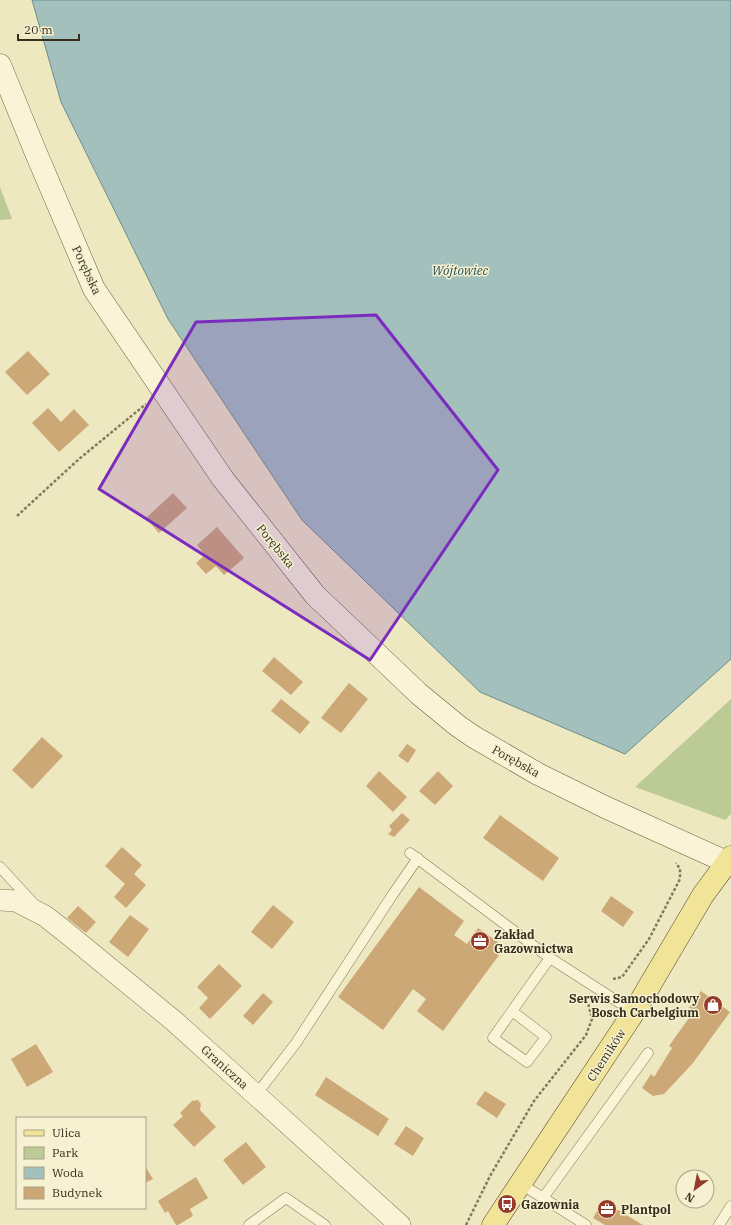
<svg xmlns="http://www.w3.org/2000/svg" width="731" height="1225" font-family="'IBM Plex Serif',serif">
  <rect width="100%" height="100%" fill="#eee8c1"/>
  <path fill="#bccb96" d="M 0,187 L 12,219 L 0,220 Z
    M 731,699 L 731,814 L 725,820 L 635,787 Z"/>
  <path fill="#a4c0bc" stroke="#6b8e8b" d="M 32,0 L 731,0 L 731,659 L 625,754 L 480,692 L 302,520 L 168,319 L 61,102 Z"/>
  <path fill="#cca877" d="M 28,351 L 50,374 L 27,395 L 5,372 Z
    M 48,408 L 61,422 L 74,409 L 89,425 L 59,452 L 32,423 Z
    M 173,493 L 187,508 L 159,533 L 146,518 Z
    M 217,527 L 244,558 L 224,575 L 216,566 L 206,574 L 196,563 L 205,555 L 197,545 Z
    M 274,657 L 303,682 L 291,695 L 262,671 Z
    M 349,683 L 368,699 L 341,733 L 321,718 Z
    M 281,699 L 310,722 L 300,734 L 271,711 Z
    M 42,737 L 63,756 L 32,789 L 12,770 Z
    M 407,744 L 416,750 L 408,763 L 398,756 Z
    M 379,771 L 407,797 L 393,812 L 366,786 Z
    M 438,771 L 453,786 L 435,805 L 419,791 Z
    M 402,813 L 410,820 L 394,837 L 388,834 L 392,830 L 389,826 Z
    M 500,815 L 559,858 L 543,881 L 483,838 Z
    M 122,847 L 142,865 L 134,874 L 146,885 L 126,908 L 114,897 L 125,884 L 105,866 Z
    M 419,887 L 464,921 L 454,935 L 467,944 L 478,928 L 505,947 L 443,1031 L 417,1011 L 426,999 L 413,989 L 383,1030 L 338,997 Z
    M 611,896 L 634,912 L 623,927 L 601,911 Z
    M 273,905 L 294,922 L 272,949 L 251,932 Z
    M 78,906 L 96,922 L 86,933 L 67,918 Z
    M 130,915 L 149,929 L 128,957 L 109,942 Z
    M 219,964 L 242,986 L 210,1019 L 199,1008 L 208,998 L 197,987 Z
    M 701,991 L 730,1012 L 693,1063 L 664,1094 L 653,1096 L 642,1088 L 651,1074 L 654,1077 L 672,1048 L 669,1046 L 694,1011 L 689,1008 Z
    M 263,993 L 273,1002 L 253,1025 L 243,1016 Z
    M 36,1044 L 53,1072 L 27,1087 L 11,1059 Z
    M 326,1077 L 389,1119 L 378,1136 L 315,1095 Z
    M 485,1091 L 506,1104 L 497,1118 L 476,1104 Z
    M 198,1100 L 201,1104 L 200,1110 L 216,1127 L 194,1147 L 173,1125 L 183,1116 L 180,1113 L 192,1101 Z
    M 406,1126 L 424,1138 L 413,1156 L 394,1144 Z
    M 246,1142 L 266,1167 L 243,1185 L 223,1160 Z
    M 145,1166 L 153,1179 L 145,1183 Z
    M 196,1177 L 208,1198 L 190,1209 L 193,1216 L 178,1225 L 176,1225 L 168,1211 L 165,1213 L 158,1201 Z
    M 603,1201 L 643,1225 L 605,1225 L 593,1218 Z"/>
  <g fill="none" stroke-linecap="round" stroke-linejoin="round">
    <g stroke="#877959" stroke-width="11">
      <path id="lane" d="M 410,853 L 550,958 L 634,1012
        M 0,867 L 34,904
        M 512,1011 L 546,1037 L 527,1062 L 493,1038 C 512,1011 531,984 550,958
        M 256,1095 L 296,1043 L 393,894 L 418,858
        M 521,1184 L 586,1225
        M 543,1198 L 648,1053
        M 249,1225 L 286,1198 L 325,1225
        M 719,1225 L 731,1206"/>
    </g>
    <g stroke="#877959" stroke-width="22">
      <path id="street" d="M 0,900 L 16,901 L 45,916 L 63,930 L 174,1021 L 400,1225"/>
    </g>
    <g stroke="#695a3c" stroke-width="23">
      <path id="secondary" d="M 0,65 L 36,153 L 94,289 L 223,479 L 315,595 L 419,694 L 458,726 L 474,737 L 538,774 L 605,807 L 731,864"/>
    </g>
    <g stroke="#55462d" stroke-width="23">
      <path id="primary" d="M 493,1225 L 634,1012 L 703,895 L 731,857"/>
    </g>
    <path stroke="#877959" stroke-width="2.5" stroke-dasharray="3 2" stroke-linecap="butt" d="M 17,516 L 79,459 L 146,404
      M 613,979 L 622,977 L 649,939 L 680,879 L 680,869 L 676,863
      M 466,1225 L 490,1176 L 534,1101 L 586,1035 L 592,1019 L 588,1003"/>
    <use href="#lane" stroke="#f8f4d5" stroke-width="10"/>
    <use href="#street" stroke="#f8f4d5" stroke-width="21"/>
    <use href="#secondary" stroke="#f8f4d5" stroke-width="22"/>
    <use href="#primary" stroke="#f1e499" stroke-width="22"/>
  </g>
  <path fill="#7b2cbf" fill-opacity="0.2" stroke="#7b2cbf" stroke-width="3" stroke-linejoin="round" d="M 376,315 L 498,470 L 370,660 L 99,489 L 196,322 Z"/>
  <defs>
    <g id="office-disc" transform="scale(1)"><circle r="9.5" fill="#963a29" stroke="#f5f1d1"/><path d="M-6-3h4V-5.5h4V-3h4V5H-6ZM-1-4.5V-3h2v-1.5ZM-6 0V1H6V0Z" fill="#fff"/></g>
    <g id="shop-disc" transform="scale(1)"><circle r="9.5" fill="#963a29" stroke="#f5f1d1"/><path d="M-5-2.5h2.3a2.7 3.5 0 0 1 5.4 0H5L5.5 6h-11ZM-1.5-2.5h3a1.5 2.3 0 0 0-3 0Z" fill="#fff"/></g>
    <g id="bus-disc" transform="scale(1)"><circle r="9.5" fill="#963a29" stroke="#f5f1d1"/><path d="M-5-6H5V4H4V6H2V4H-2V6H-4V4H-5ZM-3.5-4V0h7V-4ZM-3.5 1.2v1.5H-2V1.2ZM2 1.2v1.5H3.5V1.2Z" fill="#fff"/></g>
  </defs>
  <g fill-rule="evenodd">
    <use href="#office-disc" x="480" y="941"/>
    <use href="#shop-disc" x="713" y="1005"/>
    <use href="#bus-disc" x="507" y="1204"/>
    <use href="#office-disc" x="607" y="1209"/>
  </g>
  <g text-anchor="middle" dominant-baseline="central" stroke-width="3" stroke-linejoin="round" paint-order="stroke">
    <g font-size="12" fill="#372e1d" stroke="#f5f1d1">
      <text transform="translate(87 270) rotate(65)">Porębska</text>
      <text transform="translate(276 546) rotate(51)">Porębska</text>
      <text transform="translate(516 761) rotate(29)">Porębska</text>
      <text transform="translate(606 1055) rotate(-57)">Chemików</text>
      <text transform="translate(225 1067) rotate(42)">Graniczna</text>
    </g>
    <g font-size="12" font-weight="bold" fill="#372e1d" stroke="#f5f1d1" text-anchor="start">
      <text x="494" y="934">Zakład<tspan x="494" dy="14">Gazownictwa</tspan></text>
      <text x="699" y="998" text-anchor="end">Serwis Samochodowy<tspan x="699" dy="14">Bosch Carbelgium</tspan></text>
      <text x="521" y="1204">Gazownia</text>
      <text x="621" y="1209">Plantpol</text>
    </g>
    <g font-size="13" font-style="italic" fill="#2c5257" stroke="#f5f1d1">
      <text x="460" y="270">Wójtowiec</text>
    </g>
  </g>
  <rect x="16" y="1117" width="130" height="92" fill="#f5f1d1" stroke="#a9a389"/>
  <rect x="24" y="1130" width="20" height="6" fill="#f1e499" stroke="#a9a389"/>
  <text x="52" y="1137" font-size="12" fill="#372e1d">Ulica</text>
  <rect x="24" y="1147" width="20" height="12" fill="#bccb96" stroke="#a9a389"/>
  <text x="52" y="1157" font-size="12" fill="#372e1d">Park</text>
  <rect x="24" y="1167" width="20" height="12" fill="#a4c0bc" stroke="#a9a389"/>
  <text x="52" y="1177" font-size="12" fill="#372e1d">Woda</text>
  <rect x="24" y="1187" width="20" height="12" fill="#cca877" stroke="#a9a389"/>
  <text x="52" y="1197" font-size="12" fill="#372e1d">Budynek</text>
  <g transform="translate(695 1189) rotate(212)"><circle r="19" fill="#f5f1d1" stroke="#a9a389"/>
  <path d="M0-3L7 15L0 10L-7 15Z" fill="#963a29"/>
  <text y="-6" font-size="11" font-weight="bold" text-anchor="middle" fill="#372e1d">N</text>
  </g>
  <path d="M18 34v6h61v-6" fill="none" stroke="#372e1d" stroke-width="2"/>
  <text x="24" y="34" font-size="12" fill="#372e1d" stroke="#f5f1d1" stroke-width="3" paint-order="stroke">20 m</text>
</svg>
